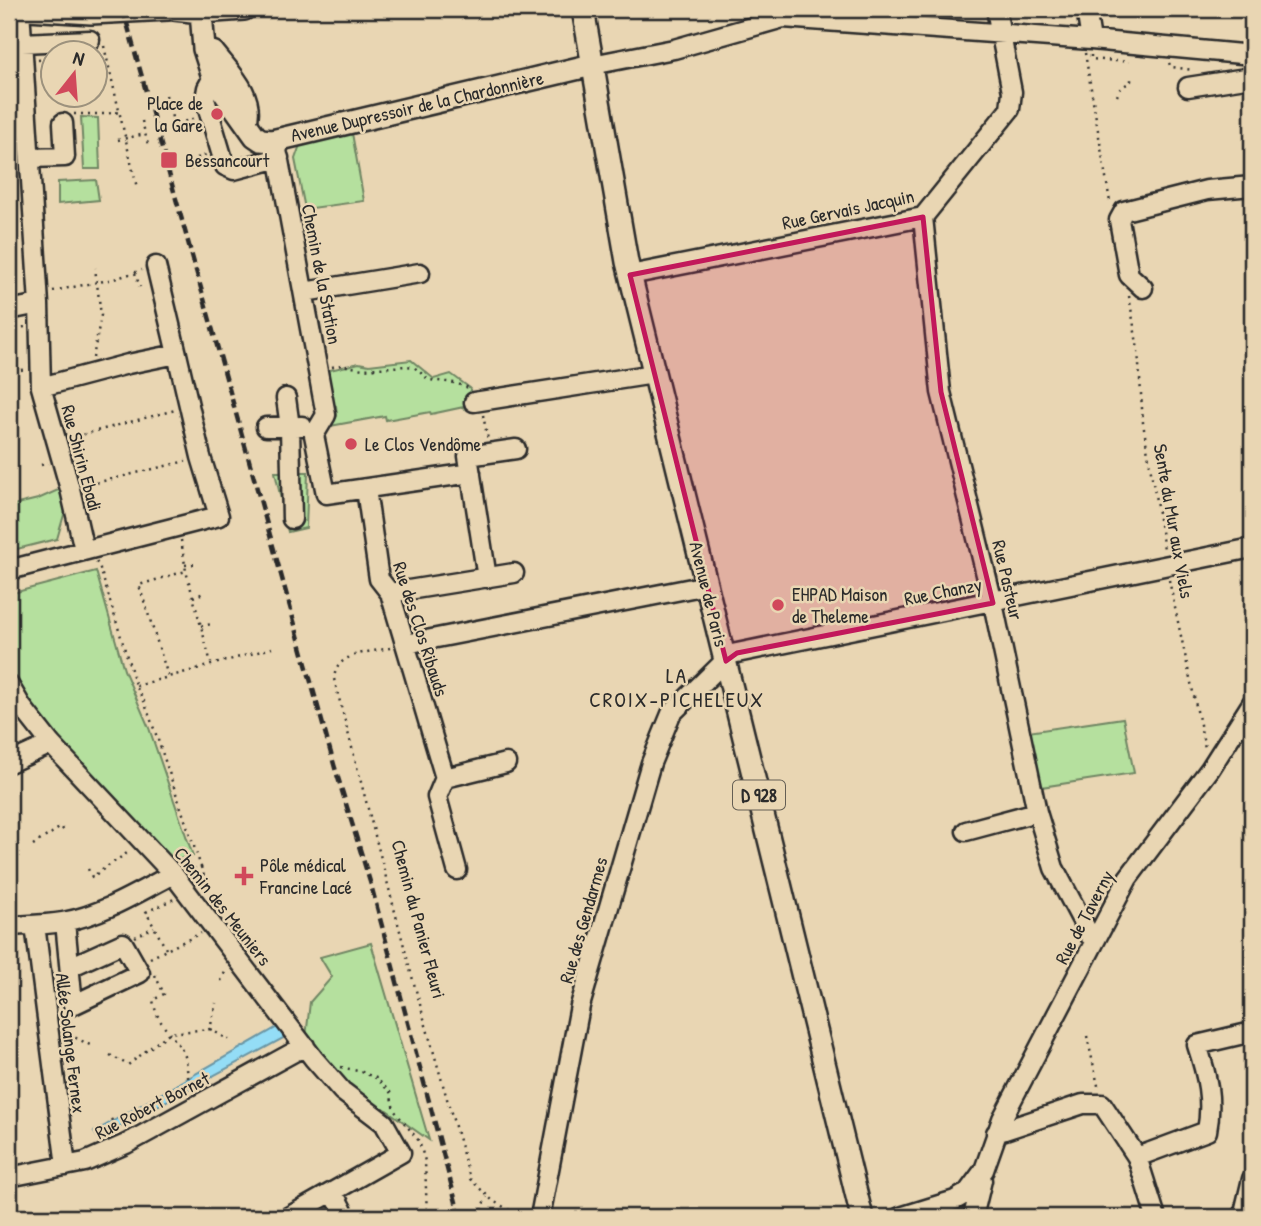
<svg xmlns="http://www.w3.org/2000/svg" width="1261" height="1226" font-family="'Patrick Hand',sans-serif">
  <rect width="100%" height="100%" fill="#e9d6b3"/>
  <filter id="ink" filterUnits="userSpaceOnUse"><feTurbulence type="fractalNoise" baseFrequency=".0143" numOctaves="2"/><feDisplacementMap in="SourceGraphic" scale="14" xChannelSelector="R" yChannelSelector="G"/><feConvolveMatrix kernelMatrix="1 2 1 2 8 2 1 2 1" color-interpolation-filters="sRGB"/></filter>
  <g filter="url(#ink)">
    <path fill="#b5e09e" stroke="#708664" stroke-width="2" d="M 81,117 L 98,118 L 100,169 L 84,169 Z
      M 352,133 L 364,201 L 305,209 L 295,159 L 300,145 Z
      M 96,180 L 99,200 L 58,204 L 58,182 Z
      M 411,360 L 434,379 L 451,374 L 470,388 L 476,407 L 465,409 L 464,407 L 431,414 L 430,412 L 386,420 L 385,416 L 330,426 L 337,416 L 336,406 L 330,403 L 326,371 L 359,363 L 369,365 Z
      M 275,472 L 308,472 L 306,528 L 288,532 Z
      M 67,486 L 70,494 L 57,539 L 9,551 L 9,506 L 38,499 Z
      M 96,571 L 124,670 L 149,728 L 193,856 L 171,861 L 23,699 L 9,674 L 9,594 Z
      M 1123,718 L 1134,773 L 1041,787 L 1028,732 Z
      M 371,943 L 429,1140 L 385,1109 L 342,1091 L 305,1046 L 310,1002 L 332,977 L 320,957 Z"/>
    <path fill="#94ddf6" stroke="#6a96a5" stroke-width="2" d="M 281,1025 L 289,1035 L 98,1138 L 94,1132 Z"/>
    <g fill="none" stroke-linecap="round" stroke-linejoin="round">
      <g stroke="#2b2b2b" stroke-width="23">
        <path id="minor" d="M 20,9 L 39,304 L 41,387 L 70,489 L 84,550
          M 1086,9 L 1091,40
          M 22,43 L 90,40
          M 204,49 L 214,51 C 230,72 256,95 247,124
          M 592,65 L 674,49 L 783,18 L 1091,40 L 1252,55
          M 213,77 L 207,88 L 205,99 L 225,166 L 234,170 L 279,158
          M 1188,87 L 1252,77
          M 282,138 L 277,150 L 326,415 L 314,435 L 326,494 L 471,473
          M 30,158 L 65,157 L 63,123
          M 923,217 L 941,392 L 993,603 L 1037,812 L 1054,868 L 1090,936 L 1096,939
          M 156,266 L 177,354
          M 630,275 L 923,217 L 1010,109 L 1012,92 L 996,9
          M 1143,288 L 1129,275 L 1119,220 L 1124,211 L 1207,190 L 1252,186
          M 304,292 L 420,273
          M 9,310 L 39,304
          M 286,398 L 290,427 L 292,519
          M 474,402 L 654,374
          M 266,427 L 302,426
          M 366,489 L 379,579 L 390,593 L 445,778 L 437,797 L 457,870
          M 9,570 L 219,516 L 201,457 L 177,354 L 128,364 L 41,387
          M 487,578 L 468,456 L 516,449
          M 390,593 L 514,573
          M 406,644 L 707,585
          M 9,685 L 22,707 L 51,744 L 173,874 L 314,1059 L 342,1091 L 384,1123 L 401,1153 L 288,1217
          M 9,763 L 51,744
          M 445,778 L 506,763
          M 966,831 L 1037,812
          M 65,922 L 73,1005 L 140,973 L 123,943 L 70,967
          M 35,925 L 66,1166
          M 9,926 C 27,925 45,925 63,922 C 102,915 139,892 173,874
          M 996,1133 L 1083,1104 L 1102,1104 L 1137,1157 L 1156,1217
          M 1137,1157 L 1207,1131 C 1213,1100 1207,1075 1197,1045 L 1252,1032
          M 9,1177 L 85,1162 L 126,1144 L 305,1046
          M 333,1192 L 346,1217
          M 540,1217 L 580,1006 L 651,763 L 671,714 L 732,654 L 1252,548
          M 900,1217 L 955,1200 L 967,1193 L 984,1170 L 1002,1119 L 1128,878 L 1210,769 L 1252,703
          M 973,1217 L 982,1180
          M 1243,1217 L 1252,1179"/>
      </g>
      <g stroke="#2b2b2b" stroke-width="26">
        <path id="major" d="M 28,9 L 91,13 L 168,9
          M 174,9 L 201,12 L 244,9
          M 583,9 L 627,262 L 862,1217
          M 201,12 L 204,49 L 213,77 L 255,136 L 261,140 L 272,141 L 592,65"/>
      </g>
      <path stroke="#2b2b2b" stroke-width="2.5" stroke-dasharray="2 5" stroke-linecap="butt" d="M 104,46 L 137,188
        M 1085,53 L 1110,202
        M 1091,55 L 1091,59 L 1129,62
        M 38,60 L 52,59
        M 1169,63 L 1171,67 L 1194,70
        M 166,95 L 174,125 L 195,118
        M 1117,96 L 1120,89 L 1131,81 L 1131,77
        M 74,114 L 104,114 L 120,112
        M 142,121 L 148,145
        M 118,140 L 145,134
        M 190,170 L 197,158 L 206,155
        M 9,207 L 19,205
        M 135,273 L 140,287
        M 53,291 L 114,279 L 142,270
        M 1129,296 L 1138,350 L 1143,423 L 1164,549
        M 9,329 L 26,327
        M 93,358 L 101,315 L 95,268
        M 332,367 L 341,365 L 363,369 L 406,366 L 414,367 L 429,380 L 455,383 L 469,388
        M 14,371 L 27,369
        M 483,415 L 488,440
        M 70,438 L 175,410
        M 41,465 L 48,463
        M 83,486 L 186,461
        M 9,539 L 13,552
        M 181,540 L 186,571 L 211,663
        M 96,562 L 99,565 L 136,686 L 144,701 L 158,740 L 201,867 L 188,870
        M 185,565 L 196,564
        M 1169,580 L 1205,748
        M 193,597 L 204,593
        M 201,626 L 212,624
        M 390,648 C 367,653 336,652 334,679 L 411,973 L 470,1179 L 493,1201 L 522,1217
        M 168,676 L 139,585 L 186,571
        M 136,686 L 272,648
        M 33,845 L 61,827 L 64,831
        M 201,867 L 211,897
        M 88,869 L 92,877 L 130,851
        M 135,937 L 154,927
        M 166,949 L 146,912 L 174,899
        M 150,958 L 201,933
        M 155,975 L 164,994 L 153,1000 C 158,1027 171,1031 183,1052 C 189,1062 185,1076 192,1089
        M 221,981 L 226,970
        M 70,1020 L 70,1035 L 90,1045
        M 210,1029 L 229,1040
        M 1087,1036 L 1099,1090
        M 110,1055 L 128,1065 L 169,1033 L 210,1029 L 216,1003
        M 341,1067 L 362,1072 L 376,1078 L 390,1092 L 394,1110 L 419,1141 L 425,1161 L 427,1217
        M 111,1119 L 119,1132
        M 481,1217 L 482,1206 L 487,1197"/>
      <use href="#minor" stroke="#e9d6b3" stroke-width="18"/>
      <use href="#major" stroke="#e9d6b3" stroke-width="21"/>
      <path stroke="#2b2b2b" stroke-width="4.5" stroke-dasharray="10 5" stroke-linecap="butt" d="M 123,9 L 335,768 L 371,885 L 460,1217"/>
    </g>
  </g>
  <path fill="#c2185b" fill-opacity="0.2" stroke="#c2185b" stroke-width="5" stroke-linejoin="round" d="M 923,217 L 941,392 L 993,603 L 737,653 L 726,661 L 630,275 Z"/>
  <g fill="#d1495b" stroke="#e9d6b3" stroke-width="2.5">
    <circle cx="217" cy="114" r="7"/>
    <rect x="160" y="151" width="18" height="18" rx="3.5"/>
    <circle cx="351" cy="444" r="7"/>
    <circle cx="778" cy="605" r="7"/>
    <path d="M240.5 865.5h7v7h7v7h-7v7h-7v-7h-7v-7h7z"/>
  </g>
  <g text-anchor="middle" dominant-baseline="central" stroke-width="5" stroke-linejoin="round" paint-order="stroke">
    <rect fill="#e9d6b3" stroke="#645e54" stroke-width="2" x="733" y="780.5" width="52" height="29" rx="5"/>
    <g font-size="18" font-weight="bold" fill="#2b2b2b">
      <text x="759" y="795">D 928</text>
    </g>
    <g font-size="19" fill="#2b2b2b" stroke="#e9d6b3" text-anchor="start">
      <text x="203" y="103" text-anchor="end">Place de<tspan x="203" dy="22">la Gare</tspan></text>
      <text x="185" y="160">Bessancourt</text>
      <text x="365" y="444">Le Clos Vendôme</text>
      <text x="792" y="594">EHPAD Maison<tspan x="792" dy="22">de Theleme</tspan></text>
      <text x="260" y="865">Pôle médical<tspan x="260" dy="22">Francine Lacé</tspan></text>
    </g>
    <g font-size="19" fill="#2b2b2b" stroke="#e9d6b3">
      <text transform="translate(417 106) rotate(-13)">Avenue Dupressoir de la Chardonnière</text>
      <text transform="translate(848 209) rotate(-12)">Rue Gervais Jacquin</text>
      <text transform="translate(322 274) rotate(79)">Chemin de la Station</text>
      <text transform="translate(82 458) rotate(75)">Rue Shirin Ebadi</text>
      <text transform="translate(1174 521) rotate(80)">Sente du Mur aux Viels</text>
      <text transform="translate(1008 580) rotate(77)">Rue Pasteur</text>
      <text transform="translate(943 591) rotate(-11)">Rue Chanzy</text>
      <text transform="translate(709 594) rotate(76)">Avenue de Paris</text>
      <text transform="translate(421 629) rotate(72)">Rue des Clos Ribauds</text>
      <text transform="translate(223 906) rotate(52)">Chemin des Meuniers</text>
      <text transform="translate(1084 917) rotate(-62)">Rue de Taverny</text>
      <text transform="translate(419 919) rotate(75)">Chemin du Panier Fleuri</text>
      <text transform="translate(583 920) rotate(-74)">Rue des Gendarmes</text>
      <text transform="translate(71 1043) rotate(83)">Allée Solange Fernex</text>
      <text transform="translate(152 1105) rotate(-27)">Rue Robert Bornet</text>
    </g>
    <g font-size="21" letter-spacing="2" fill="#2b2b2b" stroke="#e9d6b3">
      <text x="677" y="675">LA<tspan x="677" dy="24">CROIX-PICHELEUX</tspan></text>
    </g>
  </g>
  <rect width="1261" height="1226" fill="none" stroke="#e9d6b3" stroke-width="35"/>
  <rect x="18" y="18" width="1226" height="1191" fill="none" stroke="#2b2b2b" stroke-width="2.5" filter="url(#ink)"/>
  <g transform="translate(74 74) rotate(17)"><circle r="33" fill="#e9d6b3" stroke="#9d927d" stroke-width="2"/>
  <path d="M0-5L12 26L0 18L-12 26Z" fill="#d1495b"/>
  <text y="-10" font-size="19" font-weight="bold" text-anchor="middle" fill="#2b2b2b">N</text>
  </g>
</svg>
